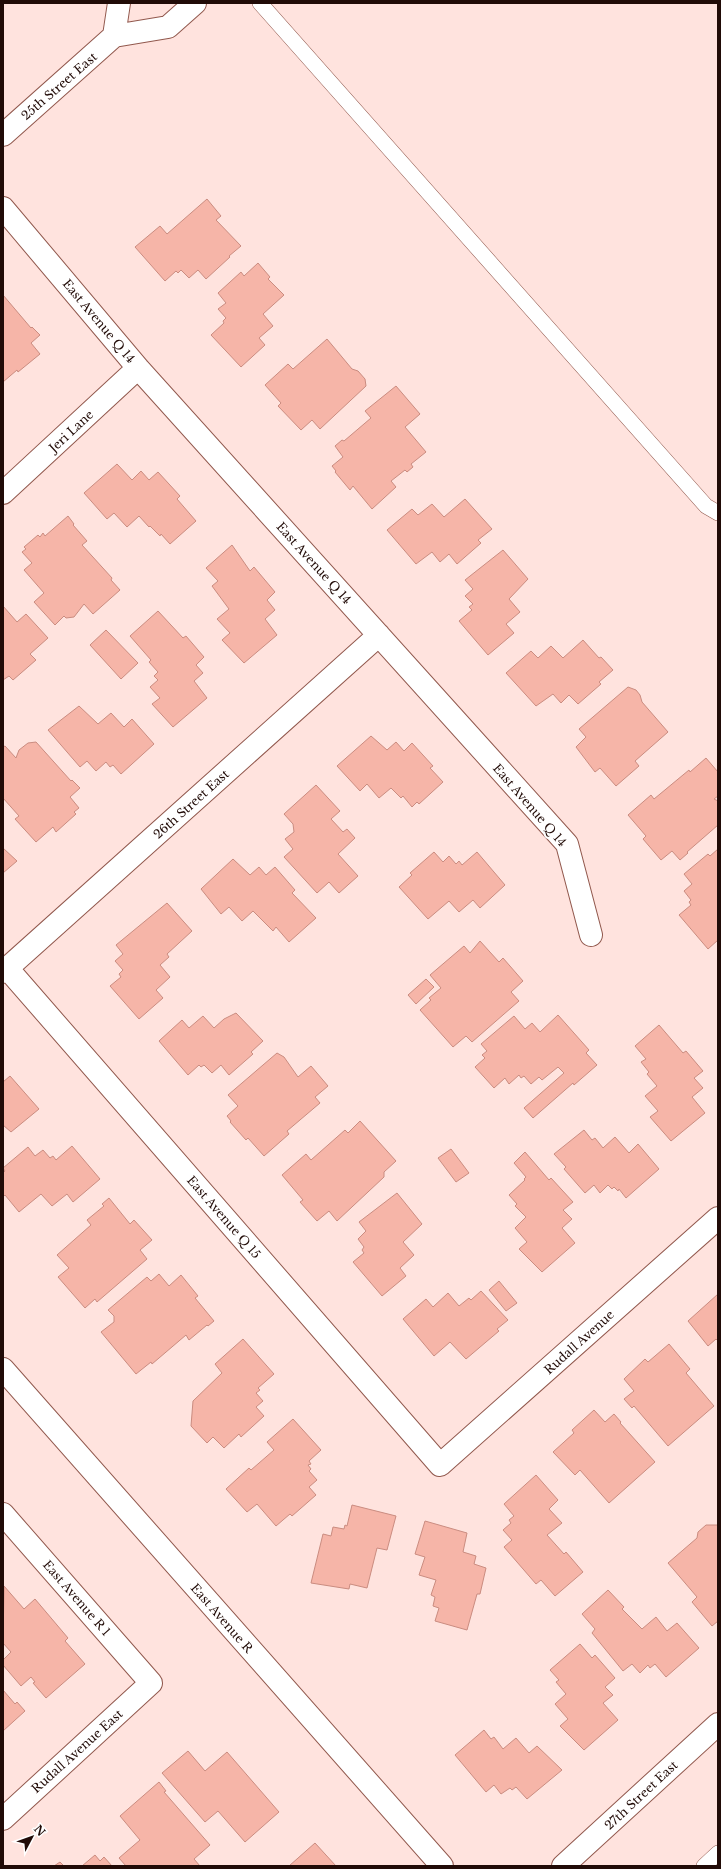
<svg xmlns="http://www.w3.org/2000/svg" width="721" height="1869" font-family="'Libre Baskerville',serif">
  <rect width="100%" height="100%" fill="#ffe3de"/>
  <path fill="#f6b5a8" stroke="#ca8c80" d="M 207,199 L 221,216 L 216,220 L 241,246 L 229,256 L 230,257 L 206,279 L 198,270 L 189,278 L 181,270 L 178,273 L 176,271 L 165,281 L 135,247 L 160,226 L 167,234 Z
    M 258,263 L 270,277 L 268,279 L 284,295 L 263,314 L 273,326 L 259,338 L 265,345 L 241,367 L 211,335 L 224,323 L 223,321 L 226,318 L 218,309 L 226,303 L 218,293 L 241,272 L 244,276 Z
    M 3,295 L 31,328 L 32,327 L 40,335 L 31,343 L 40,354 L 18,372 L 17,370 L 3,382 Z
    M 327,339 L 352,369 L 358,371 L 365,379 L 366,386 L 320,429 L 312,420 L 301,430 L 278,406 L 281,403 L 265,385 L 288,364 L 293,369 Z
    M 396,386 L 420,414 L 405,427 L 426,452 L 411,464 L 413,467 L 407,472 L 405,470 L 391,481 L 396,487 L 372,509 L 353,486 L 350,490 L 335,472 L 336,471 L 332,466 L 343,457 L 335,446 L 342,440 L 344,441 L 371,418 L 365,411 Z
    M 117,464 L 132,480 L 141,471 L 149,480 L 158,472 L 180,496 L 177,499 L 196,521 L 170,544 L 161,534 L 160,536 L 150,526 L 149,527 L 139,516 L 127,527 L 114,513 L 107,519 L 84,493 Z
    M 465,499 L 492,529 L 478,540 L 481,543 L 457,564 L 449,554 L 440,562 L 432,552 L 416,564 L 387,530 L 412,509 L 418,515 L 432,504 L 444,517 Z
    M 68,516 L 74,524 L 73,525 L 87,541 L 82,545 L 112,578 L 111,580 L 120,590 L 93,614 L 84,604 L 74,617 L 66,618 L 64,616 L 55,625 L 34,602 L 44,593 L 24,570 L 32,563 L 22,552 L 26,549 L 24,547 L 38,535 L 40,537 L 43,533 L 45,536 Z
    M 232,545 L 250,571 L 254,567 L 275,592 L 267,600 L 275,610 L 265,619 L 277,635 L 244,663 L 222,640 L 230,633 L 217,619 L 229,609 L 212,586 L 218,581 L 206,568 Z
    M 503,550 L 528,579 L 509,599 L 520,612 L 506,624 L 514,633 L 488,655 L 459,621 L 472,610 L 469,607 L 473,604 L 465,596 L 473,589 L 465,580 Z
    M 3,606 L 17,622 L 26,614 L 48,638 L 30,654 L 36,660 L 13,680 L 9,676 L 3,680 Z
    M 158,611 L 183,638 L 186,636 L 204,657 L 196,665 L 203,673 L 194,681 L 207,698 L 173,727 L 152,704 L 160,698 L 150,687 L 158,680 L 154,676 L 158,672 L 149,662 L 151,660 L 130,636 Z
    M 106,630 L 138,663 L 121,679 L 90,645 Z
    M 583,640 L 599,658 L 601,657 L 613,670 L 599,682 L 601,684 L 578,704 L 569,695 L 561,703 L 553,694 L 536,706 L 506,673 L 531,651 L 538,658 L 551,646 L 563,658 Z
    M 628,687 L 636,690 L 640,695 L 642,702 L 668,732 L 635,761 L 639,766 L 616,786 L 600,768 L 595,772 L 576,747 L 586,737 L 579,729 Z
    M 79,706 L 98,724 L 111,713 L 124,727 L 132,719 L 154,744 L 121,774 L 113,765 L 110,767 L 106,762 L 96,771 L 87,761 L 80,767 L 48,730 Z
    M 371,736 L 387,750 L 396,742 L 404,751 L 412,743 L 433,766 L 430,768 L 443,782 L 419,804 L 417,802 L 412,807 L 403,796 L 401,798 L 391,788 L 379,798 L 367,784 L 360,791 L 337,766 Z
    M 36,742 L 71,781 L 72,780 L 80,788 L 70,797 L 79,808 L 74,812 L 76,814 L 56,832 L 53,827 L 36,842 L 15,819 L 19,816 L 3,798 L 3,747 L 5,746 L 16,758 L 19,750 L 28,743 Z
    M 706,758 L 718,772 L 718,796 L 714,799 L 718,801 L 718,825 L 687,852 L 688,853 L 680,860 L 672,851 L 661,860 L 643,839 L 646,836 L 628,815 L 651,795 L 654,799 L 689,770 L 690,772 Z
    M 316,785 L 340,811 L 331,819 L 343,832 L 347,829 L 355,838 L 338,854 L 358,876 L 339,893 L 329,882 L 317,893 L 284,857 L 293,849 L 285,839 L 294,832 L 293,824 L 284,814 Z
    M 3,848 L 17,861 L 3,873 Z
    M 718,849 L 718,940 L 708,949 L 679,915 L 691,905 L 689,902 L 691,900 L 684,891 L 692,884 L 684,874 L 708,854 L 710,856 Z
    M 434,852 L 443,862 L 449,856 L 456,864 L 459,861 L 462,865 L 477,852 L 505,885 L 480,908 L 473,900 L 459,912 L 449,901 L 428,919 L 399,887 L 412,875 L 410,873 Z
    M 233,859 L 250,875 L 259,867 L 266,875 L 275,867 L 295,890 L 292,893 L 316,918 L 289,942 L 276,927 L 273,931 L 253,911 L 242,921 L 229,907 L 221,914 L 201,889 Z
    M 167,903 L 192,931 L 167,954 L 169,957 L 160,965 L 170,977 L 156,990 L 163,998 L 139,1019 L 110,986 L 121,977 L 119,974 L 123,970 L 115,961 L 123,954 L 116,945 Z
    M 480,941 L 499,962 L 503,958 L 523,981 L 511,992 L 519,1001 L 472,1042 L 466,1036 L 453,1047 L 420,1010 L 431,1000 L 429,998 L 441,988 L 430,975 L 464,946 L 470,953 Z
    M 426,979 L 434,987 L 416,1004 L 408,995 Z
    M 236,1013 L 263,1041 L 251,1052 L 253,1054 L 229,1075 L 221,1065 L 212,1073 L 204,1065 L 201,1067 L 199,1065 L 188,1075 L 159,1041 L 182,1020 L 189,1028 L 203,1016 L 214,1028 L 224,1019 Z
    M 558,1015 L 589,1050 L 586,1053 L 597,1065 L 574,1085 L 573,1083 L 533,1118 L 524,1108 L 564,1073 L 558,1067 L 542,1080 L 539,1077 L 531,1084 L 524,1076 L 521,1078 L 519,1075 L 509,1084 L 505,1078 L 494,1088 L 475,1067 L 485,1058 L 482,1055 L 487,1051 L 481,1044 L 514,1016 L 525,1029 L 532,1023 L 540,1032 Z
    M 659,1025 L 683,1053 L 686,1051 L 703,1071 L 694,1078 L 703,1088 L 692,1097 L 705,1113 L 671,1141 L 650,1117 L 658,1111 L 645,1096 L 657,1086 L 647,1074 L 649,1072 L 641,1062 L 646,1059 L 635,1046 Z
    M 277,1053 L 284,1057 L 298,1077 L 311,1066 L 328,1086 L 315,1097 L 320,1103 L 287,1131 L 289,1134 L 264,1156 L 248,1138 L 246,1140 L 230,1122 L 231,1121 L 227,1116 L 238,1106 L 228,1095 Z
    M 10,1076 L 39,1109 L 11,1132 L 3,1125 L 3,1082 Z
    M 360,1121 L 396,1161 L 384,1172 L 384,1177 L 337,1221 L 329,1211 L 317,1221 L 300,1202 L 303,1200 L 282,1175 L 306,1154 L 311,1160 L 345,1130 L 348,1133 Z
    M 584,1130 L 592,1140 L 595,1138 L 603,1148 L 615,1137 L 629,1153 L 638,1144 L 659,1169 L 626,1198 L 619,1189 L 618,1191 L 614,1187 L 612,1189 L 608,1185 L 600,1193 L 594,1185 L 585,1193 L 564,1169 L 566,1167 L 554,1154 Z
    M 72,1146 L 100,1179 L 73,1202 L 67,1194 L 52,1206 L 41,1194 L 19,1212 L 5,1195 L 3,1197 L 3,1173 L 5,1171 L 3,1168 L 28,1147 L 35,1156 L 43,1150 L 50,1158 L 53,1156 L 56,1160 Z
    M 451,1149 L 469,1173 L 456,1182 L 438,1158 Z
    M 525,1152 L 549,1180 L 551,1178 L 573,1202 L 563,1210 L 572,1219 L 562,1228 L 575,1243 L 542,1272 L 519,1249 L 527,1242 L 515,1228 L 526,1217 L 515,1206 L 517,1204 L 509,1195 L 525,1180 L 524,1179 L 526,1177 L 514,1163 Z
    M 397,1193 L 422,1224 L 403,1242 L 414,1255 L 400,1268 L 406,1276 L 382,1296 L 353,1262 L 364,1253 L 362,1250 L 364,1247 L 358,1239 L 366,1231 L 359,1222 Z
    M 109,1198 L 130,1224 L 134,1220 L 152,1240 L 140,1250 L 147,1259 L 97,1302 L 95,1299 L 85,1308 L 58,1277 L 69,1268 L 57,1255 L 91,1225 L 87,1220 L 104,1206 L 102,1204 Z
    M 159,1274 L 169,1286 L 181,1275 L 198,1296 L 195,1298 L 214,1321 L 208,1326 L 207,1325 L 189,1340 L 186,1335 L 152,1364 L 151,1362 L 136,1374 L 101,1332 L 114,1322 L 114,1316 L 108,1310 L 147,1277 L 151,1281 Z
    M 499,1281 L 517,1303 L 506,1311 L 489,1290 Z
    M 481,1291 L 508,1320 L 497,1329 L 499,1331 L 466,1359 L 450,1342 L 434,1356 L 403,1319 L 426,1299 L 433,1307 L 448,1293 L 459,1306 L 469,1298 L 471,1300 Z
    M 718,1294 L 718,1341 L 716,1339 L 708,1346 L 688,1321 Z
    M 243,1339 L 274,1374 L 258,1388 L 260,1390 L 256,1393 L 263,1401 L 256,1407 L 264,1416 L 241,1437 L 239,1434 L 224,1448 L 213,1437 L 207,1443 L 191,1426 L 193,1401 L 222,1373 L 215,1364 Z
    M 669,1344 L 690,1369 L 686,1373 L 714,1406 L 668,1446 L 634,1406 L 632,1408 L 624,1399 L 634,1391 L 624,1379 L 645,1359 L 648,1362 Z
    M 594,1410 L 605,1422 L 614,1414 L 621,1422 L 620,1423 L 655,1462 L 609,1503 L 580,1470 L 575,1475 L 553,1452 L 574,1433 L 572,1430 Z
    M 293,1419 L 321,1450 L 309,1461 L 311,1464 L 308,1465 L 311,1469 L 309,1471 L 317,1480 L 309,1487 L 316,1495 L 292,1516 L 290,1514 L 276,1526 L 257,1504 L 247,1512 L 226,1489 L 249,1468 L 251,1470 L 274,1450 L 267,1442 Z
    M 536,1475 L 558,1500 L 549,1509 L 562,1523 L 547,1535 L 564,1554 L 566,1552 L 583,1572 L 555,1596 L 541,1580 L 536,1584 L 504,1547 L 512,1540 L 503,1530 L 511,1523 L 509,1520 L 514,1516 L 504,1504 Z
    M 352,1505 L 396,1516 L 387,1550 L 377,1548 L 367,1588 L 350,1584 L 349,1589 L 311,1583 L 323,1534 L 331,1536 L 333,1527 L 344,1529 L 345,1525 L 347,1526 Z
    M 425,1521 L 467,1533 L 463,1552 L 476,1556 L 474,1564 L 486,1568 L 480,1594 L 477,1594 L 467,1630 L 435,1621 L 439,1608 L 433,1606 L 435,1597 L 431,1595 L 436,1580 L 419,1575 L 425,1557 L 415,1554 Z
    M 706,1525 L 717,1525 L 718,1526 L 718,1621 L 712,1626 L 692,1602 L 697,1597 L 668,1563 L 697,1538 L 698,1532 Z
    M 4,1586 L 24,1609 L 35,1599 L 68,1638 L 65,1641 L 85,1664 L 46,1698 L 33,1683 L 35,1682 L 31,1677 L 21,1686 L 3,1665 L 3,1660 L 11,1652 L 3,1643 Z
    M 608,1590 L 624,1607 L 622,1609 L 642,1629 L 656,1617 L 667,1631 L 677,1623 L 699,1648 L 666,1677 L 655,1664 L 650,1668 L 648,1665 L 640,1673 L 632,1664 L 623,1671 L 592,1633 L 595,1629 L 582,1614 Z
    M 580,1644 L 592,1658 L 595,1655 L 615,1678 L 605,1687 L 613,1695 L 603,1703 L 618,1720 L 584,1750 L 560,1726 L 568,1719 L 555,1704 L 566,1694 L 556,1682 L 559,1680 L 550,1670 Z
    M 3,1690 L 15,1704 L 17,1702 L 25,1711 L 3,1731 Z
    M 484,1730 L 491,1739 L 494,1737 L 503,1749 L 516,1738 L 529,1753 L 537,1746 L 562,1770 L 527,1799 L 516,1787 L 512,1790 L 510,1788 L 501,1794 L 494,1785 L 486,1792 L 455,1755 Z
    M 188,1751 L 205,1771 L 227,1752 L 279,1812 L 245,1842 L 218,1811 L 205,1822 L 162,1773 Z
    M 159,1782 L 166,1791 L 164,1792 L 210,1845 L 194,1859 L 200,1866 L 126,1866 L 119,1858 L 140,1840 L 120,1816 Z
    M 315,1843 L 336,1866 L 289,1866 Z
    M 95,1855 L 100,1861 L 104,1857 L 112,1866 L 82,1866 Z
    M 60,1862 L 64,1866 L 54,1866 Z"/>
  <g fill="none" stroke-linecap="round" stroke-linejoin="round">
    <g stroke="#91584d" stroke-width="16">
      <path id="service" d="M 260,3 L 706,506 L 718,513
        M 704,1866 L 718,1853"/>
    </g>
    <g stroke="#91584d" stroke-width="24">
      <path id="minor" d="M 3,208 L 138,368 L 567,844 L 591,935
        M 3,493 L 138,368
        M 7,968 L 440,1465 L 718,1218
        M 3,972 L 379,635
        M 3,1514 L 151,1683 L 3,1819
        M 563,1866 L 718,1724"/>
    </g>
    <g stroke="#91584d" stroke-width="24">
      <path id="secondary" d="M 114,36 L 119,3
        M 3,135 L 114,36 L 168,27 L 195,3
        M 3,1369 L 442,1866"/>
    </g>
    <use href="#service" stroke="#fff" stroke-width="15"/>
    <use href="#minor" stroke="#fff" stroke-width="22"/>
    <use href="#secondary" stroke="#fff" stroke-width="22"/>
  </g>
  <g text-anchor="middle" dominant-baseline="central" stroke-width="4" stroke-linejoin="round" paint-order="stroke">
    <g font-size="12" fill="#210b07" stroke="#fff">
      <text transform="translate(59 86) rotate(-41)">25th Street East</text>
      <text transform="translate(99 321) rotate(50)">East Avenue Q 14</text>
      <text transform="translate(71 431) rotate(-43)">Jeri Lane</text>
      <text transform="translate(314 563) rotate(48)">East Avenue Q 14</text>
      <text transform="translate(191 804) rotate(-42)">26th Street East</text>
      <text transform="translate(530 805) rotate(49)">East Avenue Q 14</text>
      <text transform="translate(224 1217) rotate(49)">East Avenue Q 15</text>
      <text transform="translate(579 1342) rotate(-42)">Rudall Avenue</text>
      <text transform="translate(77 1598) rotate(49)">East Avenue R 1</text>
      <text transform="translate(222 1618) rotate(49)">East Avenue R</text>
      <text transform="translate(77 1751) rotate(-42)">Rudall Avenue East</text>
      <text transform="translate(641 1795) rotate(-43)">27th Street East</text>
    </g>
  </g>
  <rect width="721" height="1869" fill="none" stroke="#210b07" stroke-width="8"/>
  <g transform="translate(32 1837) rotate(49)" stroke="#ffffff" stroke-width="3" paint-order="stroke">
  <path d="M0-3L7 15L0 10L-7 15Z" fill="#210b07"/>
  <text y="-6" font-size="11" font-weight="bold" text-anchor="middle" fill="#210b07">N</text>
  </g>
</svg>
